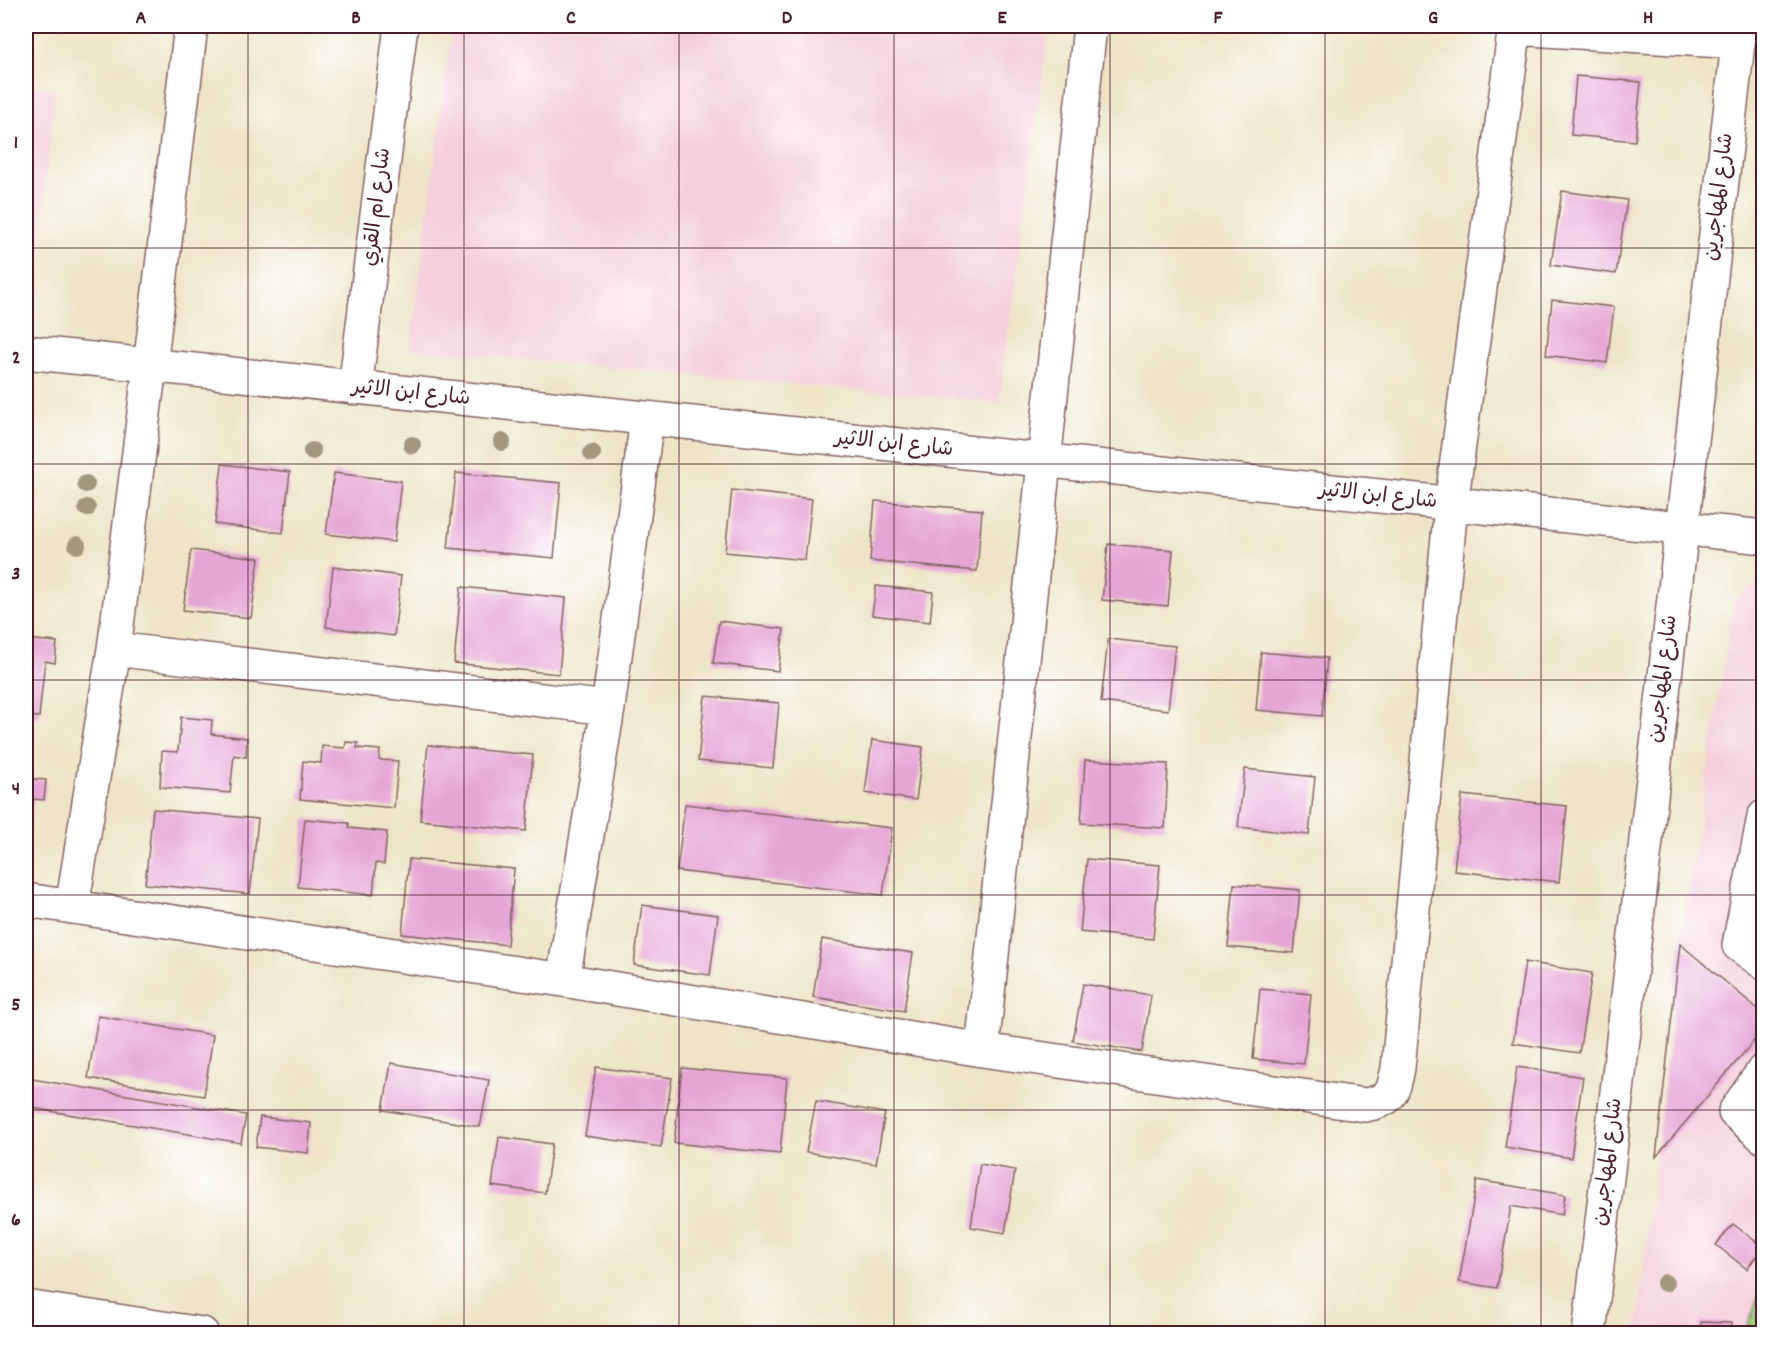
<svg xmlns="http://www.w3.org/2000/svg" width="1789" height="1359" font-family="Dekko,'Playpen Sans Arabic',sans-serif">
  <rect width="100%" height="100%" fill="#fff"/>
  <filter id="ink" filterUnits="userSpaceOnUse"><feTurbulence type="fractalNoise" baseFrequency=".0167" numOctaves="2"/><feDisplacementMap in="SourceGraphic" scale="12" xChannelSelector="R" yChannelSelector="G"/><feConvolveMatrix kernelMatrix="1 2 1 2 8 2 1 2 1" color-interpolation-filters="sRGB"/></filter>
  <filter id="wash" filterUnits="userSpaceOnUse"><feTurbulence type="fractalNoise" baseFrequency=".008" numOctaves="4" result="noise"/><feDisplacementMap in="SourceGraphic" scale="24" xChannelSelector="R" yChannelSelector="G"/><feGaussianBlur stdDeviation="1.35" result="paint"/><feColorMatrix in="noise" values="0 0 0 0 0 0 0 0 0 0 0 0 0 0 0 0 0 1.4 0 .05"/><feComposite in="paint" operator="in"/></filter>
  <g filter="url(#wash)">
    <rect width="100%" height="100%" fill="#eee5c8"/>
    <path fill="#f4cfdc" d="M 452,26 L 1049,26 L 999,403 L 410,349 Z
      M 26,86 L 55,89 L 36,282 L 26,281 Z
      M 1763,580 L 1763,1333 L 1636,1334 L 1680,944 L 1734,600 Z"/>
    <path fill="#95c574" stroke="#707250" stroke-width="1.5" d="M 1763,1284 L 1763,1333 L 1745,1333 Z"/>
    <g id="blocks">
      <path fill="#e6a6d5" d="M 1576,76 L 1641,82 L 1635,141 L 1571,135 Z
        M 1562,191 L 1627,200 L 1616,274 L 1551,265 Z
        M 1552,300 L 1614,307 L 1607,363 L 1546,355 Z
        M 222,464 L 290,472 L 283,533 L 215,524 Z
        M 334,473 L 401,481 L 394,542 L 326,534 Z
        M 456,473 L 561,483 L 554,558 L 448,548 Z
        M 732,490 L 812,499 L 805,560 L 725,552 Z
        M 875,501 L 982,510 L 977,571 L 870,561 Z
        M 1108,544 L 1173,550 L 1168,606 L 1102,600 Z
        M 191,550 L 259,558 L 251,618 L 183,610 Z
        M 333,567 L 401,576 L 394,636 L 326,627 Z
        M 876,586 L 933,592 L 930,622 L 872,615 Z
        M 461,587 L 566,598 L 559,674 L 454,663 Z
        M 719,621 L 784,629 L 778,671 L 713,663 Z
        M 26,639 L 57,642 L 55,663 L 45,661 L 39,717 L 26,716 Z
        M 1108,639 L 1175,646 L 1168,710 L 1101,702 Z
        M 1261,652 L 1327,658 L 1322,716 L 1256,710 Z
        M 705,696 L 779,703 L 773,768 L 698,761 Z
        M 181,717 L 212,720 L 211,734 L 247,738 L 246,757 L 234,755 L 230,793 L 160,787 L 162,751 L 178,752 Z
        M 872,740 L 923,747 L 916,800 L 865,793 Z
        M 346,742 L 358,743 L 357,748 L 380,750 L 379,760 L 398,761 L 394,808 L 300,799 L 303,761 L 321,763 L 322,746 L 345,748 Z
        M 428,745 L 533,755 L 526,831 L 420,820 Z
        M 1085,760 L 1168,764 L 1165,828 L 1081,823 Z
        M 1245,769 L 1315,777 L 1309,835 L 1238,827 Z
        M 26,778 L 46,780 L 44,800 L 33,799 L 27,854 L 26,854 Z
        M 1462,795 L 1567,806 L 1559,882 L 1454,871 Z
        M 685,804 L 892,828 L 883,895 L 677,871 Z
        M 153,809 L 258,819 L 250,894 L 145,884 Z
        M 305,819 L 349,823 L 349,828 L 387,832 L 384,864 L 376,863 L 373,895 L 298,887 Z
        M 409,859 L 514,869 L 507,945 L 402,934 Z
        M 1087,859 L 1160,865 L 1153,939 L 1080,932 Z
        M 1234,884 L 1300,890 L 1294,953 L 1228,947 Z
        M 642,905 L 718,915 L 710,975 L 634,965 Z
        M 822,939 L 913,953 L 904,1011 L 813,997 Z
        M 1680,944 L 1764,1014 L 1764,1029 L 1656,1157 Z
        M 1525,962 L 1592,973 L 1579,1053 L 1513,1043 Z
        M 1083,984 L 1151,995 L 1142,1052 L 1073,1041 Z
        M 1260,989 L 1311,994 L 1304,1064 L 1253,1059 Z
        M 98,1016 L 213,1035 L 204,1096 L 88,1078 Z
        M 391,1063 L 489,1080 L 480,1127 L 383,1110 Z
        M 596,1067 L 672,1078 L 661,1147 L 585,1136 Z
        M 1517,1067 L 1583,1077 L 1571,1158 L 1505,1147 Z
        M 682,1068 L 787,1078 L 780,1154 L 674,1143 Z
        M 26,1078 L 246,1115 L 241,1143 L 26,1107 Z
        M 816,1101 L 885,1113 L 876,1164 L 806,1152 Z
        M 260,1117 L 311,1123 L 308,1153 L 256,1147 Z
        M 499,1137 L 552,1144 L 545,1193 L 492,1186 Z
        M 980,1164 L 1015,1170 L 1005,1233 L 971,1227 Z
        M 1477,1180 L 1565,1195 L 1562,1215 L 1511,1206 L 1497,1288 L 1459,1282 Z
        M 1733,1224 L 1763,1247 L 1747,1269 L 1716,1245 Z
        M 1701,1322 L 1732,1323 L 1731,1334 L 1700,1334 Z"/>
    </g>
  </g>
  <g filter="url(#ink)">
    <use href="#blocks" fill-opacity="0" stroke="#836462" stroke-width="1.5"/>
    <g fill="none" stroke-linecap="round" stroke-linejoin="round">
      <g stroke="#836462" stroke-width="36">
        <path id="minor" d="M 1514,28 L 1738,42
          M 26,352 L 1764,537
          M 355,388 L 401,26
          M 114,649 L 608,708
          M 1764,817 L 1739,945 L 1764,963
          M 26,900 L 563,980 L 608,708 L 647,419
          M 72,907 L 114,649 L 150,366 L 191,26
          M 563,980 L 982,1050 L 1365,1105 C 1392,1100 1393,1093 1398,1068 L 1451,505 L 1515,26
          M 982,1050 L 1090,26
          M 1764,1070 L 1735,1112 L 1764,1137"/>
      </g>
      <g stroke="#836462" stroke-width="36">
        <path id="major" d="M 1589,1334 L 1740,26"/>
      </g>
      <g stroke="#836462" stroke-width="36">
        <path id="highway" d="M 26,1307 L 202,1334"/>
      </g>
      <use href="#minor" stroke="#fff" stroke-width="33"/>
      <use href="#major" stroke="#fff" stroke-width="33"/>
      <use href="#highway" stroke="#fff" stroke-width="33"/>
    </g>
    <g fill="#a29880">
      <circle cx="502" cy="442" r="9"/>
      <circle cx="412" cy="445" r="9"/>
      <circle cx="312" cy="451" r="9"/>
      <circle cx="592" cy="453" r="9"/>
      <circle cx="86" cy="484" r="9"/>
      <circle cx="87" cy="508" r="9"/>
      <circle cx="77" cy="545" r="9"/>
      <circle cx="1665" cy="1283" r="9"/>
    </g>
  </g>
  <path fill="none" stroke="#4a1f2b" stroke-width="1.5" stroke-opacity="0.55" d="M 248,26 L 248,1334M 464,26 L 464,1334M 679,26 L 679,1334M 894,26 L 894,1334M 1110,26 L 1110,1334M 1325,26 L 1325,1334M 1541,26 L 1541,1334M 26,248 L 1764,248M 26,464 L 1764,464M 26,680 L 1764,680M 26,895 L 1764,895M 26,1110 L 1764,1110"/>
  <g text-anchor="middle" dominant-baseline="central" stroke-width="4.5" stroke-linejoin="round" paint-order="stroke">
    <g font-size="21" fill="#4a1f2b" stroke="#fff">
      <text transform="translate(1720 197) rotate(-83)">شارع المهاجرين</text>
      <text transform="translate(378 207) rotate(-83)">شارع ام القري</text>
      <text transform="translate(411 394) rotate(6)">شارع ابن الاثير</text>
      <text transform="translate(894 445) rotate(6)">شارع ابن الاثير</text>
      <text transform="translate(1378 497) rotate(6)">شارع ابن الاثير</text>
      <text transform="translate(1664 679) rotate(-83)">شارع المهاجرين</text>
      <text transform="translate(1609 1162) rotate(-83)">شارع المهاجرين</text>
    </g>
  </g>
  <rect width="1789" height="1359" fill="none" stroke="#fff" stroke-width="66"/>
  <rect x="33" y="33" width="1723" height="1293" fill="none" stroke="#4a1f2b" stroke-width="2"/>
  <g font-size="20" text-anchor="middle" font-weight="bold" fill="#4a1f2b">
    <text x="141" y="23">A</text>
    <text x="356" y="23">B</text>
    <text x="571" y="23">C</text>
    <text x="787" y="23">D</text>
    <text x="1002" y="23">E</text>
    <text x="1218" y="23">F</text>
    <text x="1433" y="23">G</text>
    <text x="1648" y="23">H</text>
    <text x="16" y="148">1</text>
    <text x="16" y="363">2</text>
    <text x="16" y="579">3</text>
    <text x="16" y="794">4</text>
    <text x="16" y="1010">5</text>
    <text x="16" y="1225">6</text>
  </g>
</svg>
